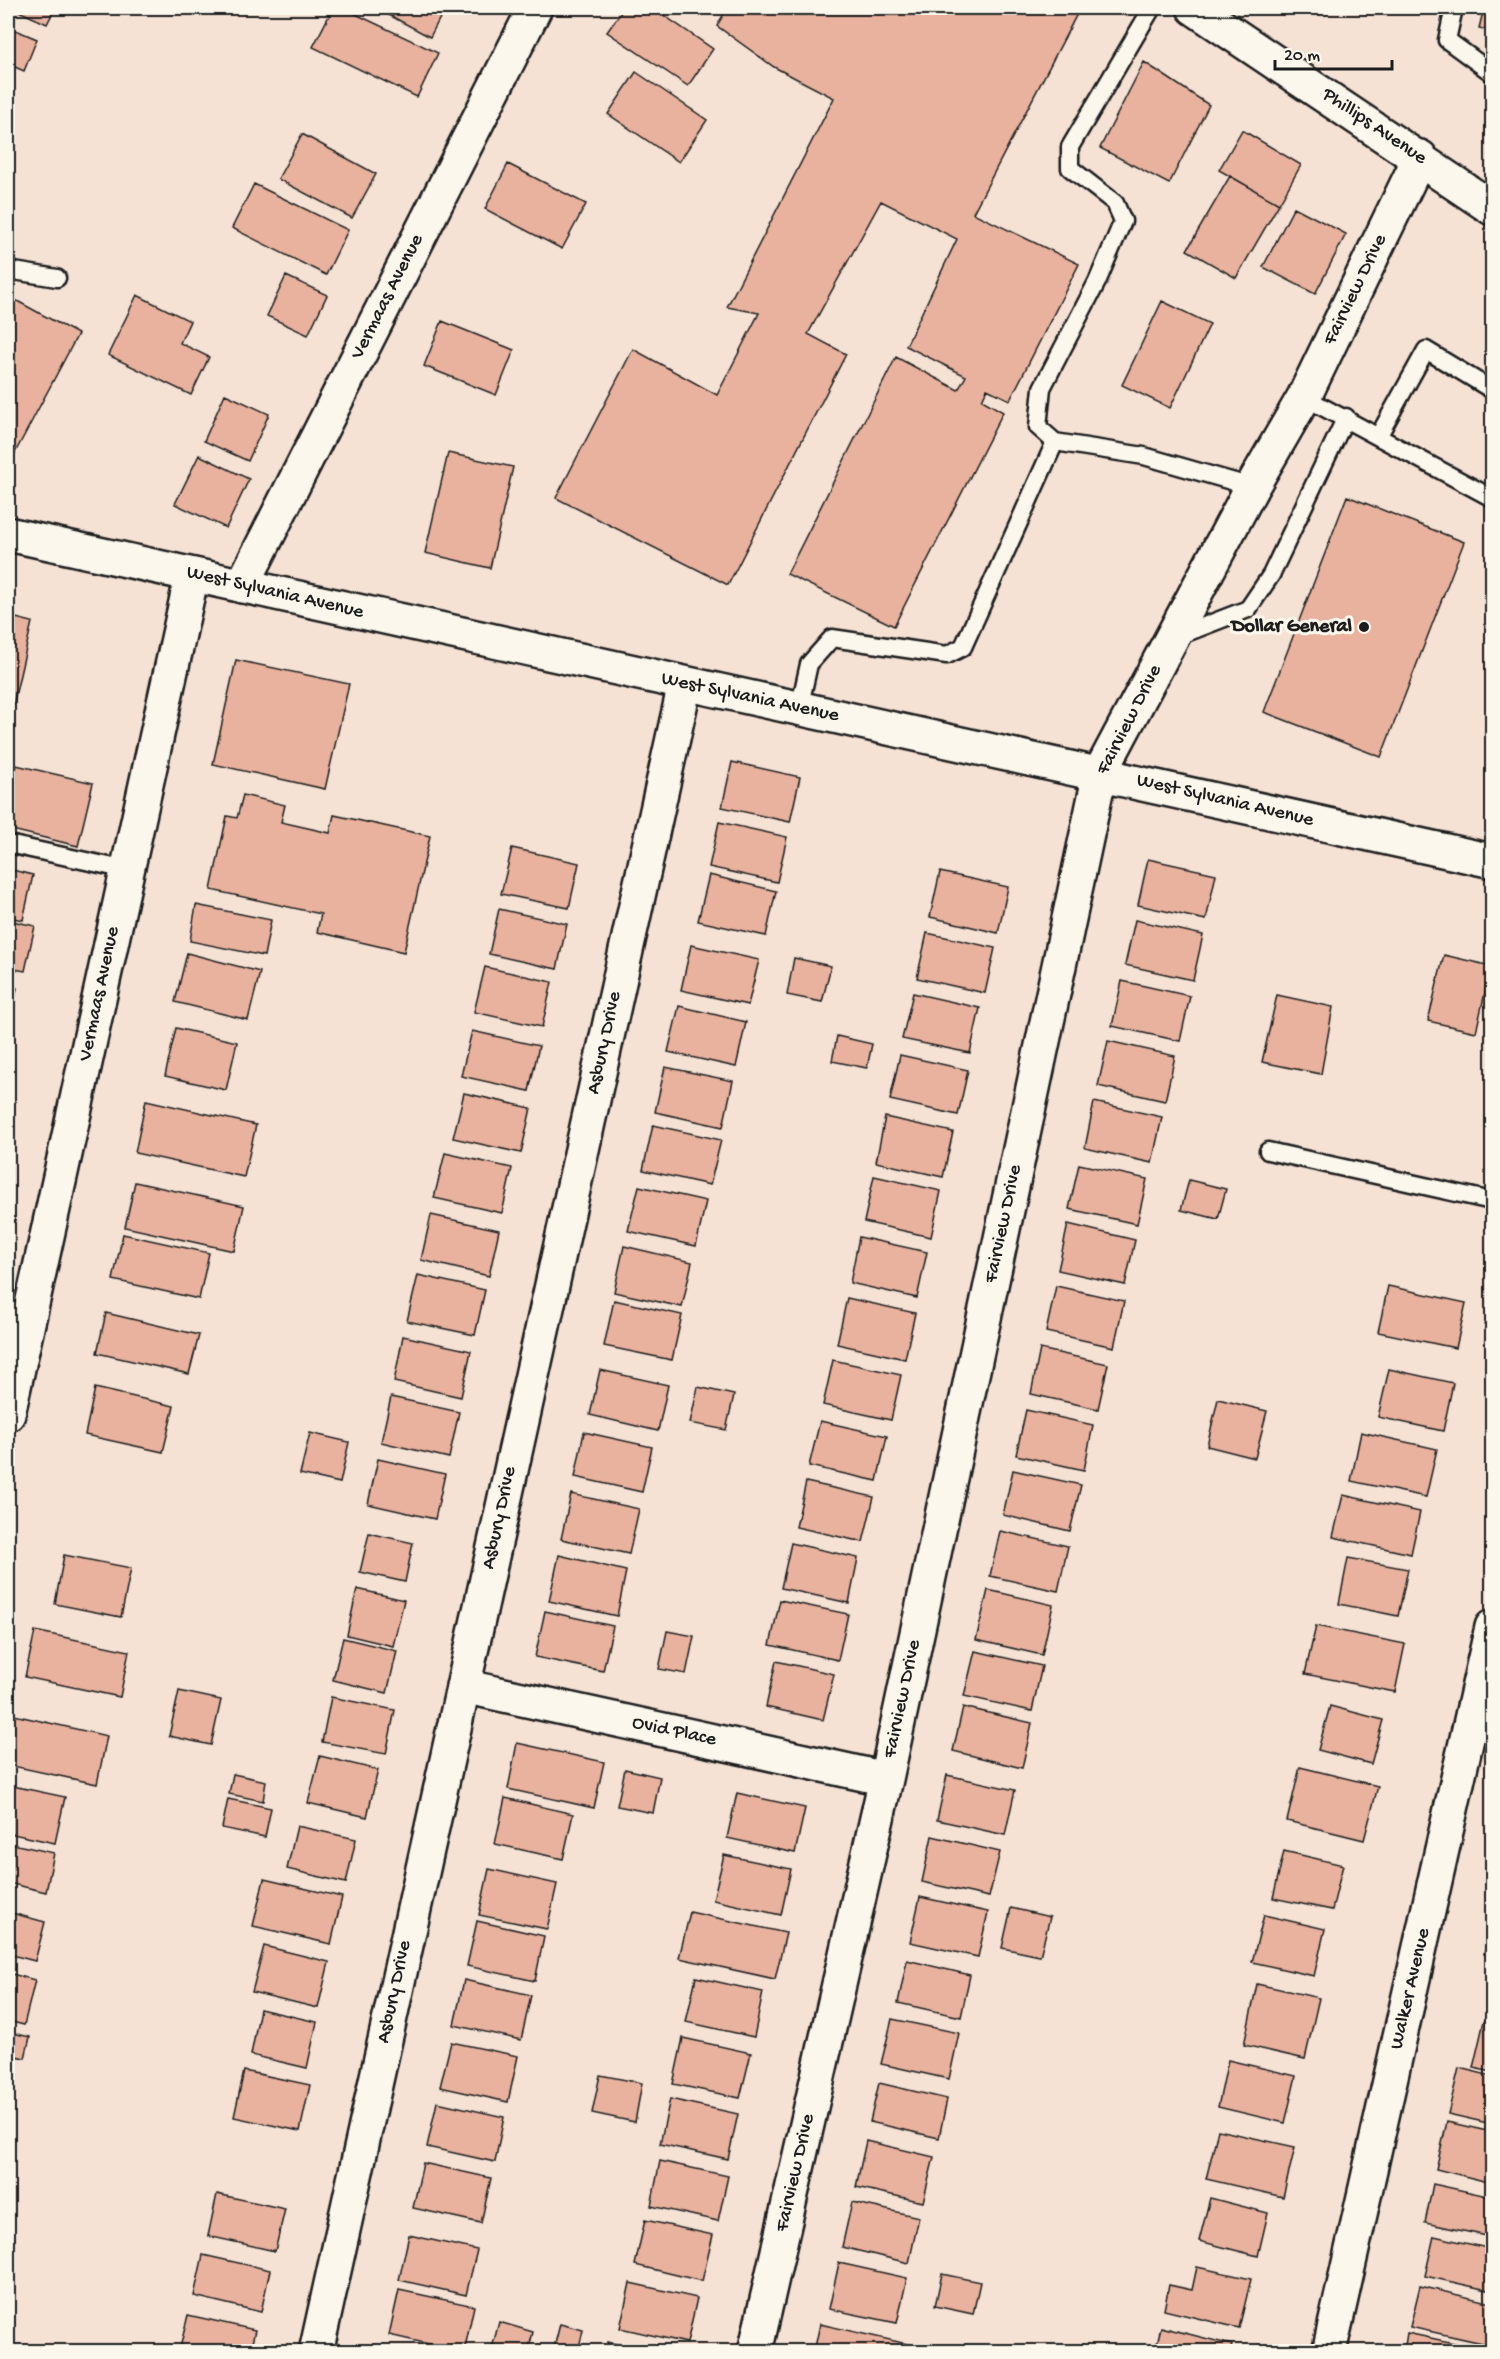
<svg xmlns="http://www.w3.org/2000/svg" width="1500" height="2359" font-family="'Gochi Hand',sans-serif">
  <rect width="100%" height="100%" fill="#f5e2d5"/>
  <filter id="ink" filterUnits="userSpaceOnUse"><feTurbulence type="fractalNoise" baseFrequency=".0167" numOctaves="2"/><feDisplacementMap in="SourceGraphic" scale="12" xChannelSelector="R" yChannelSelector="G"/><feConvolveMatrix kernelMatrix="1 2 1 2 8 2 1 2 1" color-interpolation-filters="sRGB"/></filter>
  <g filter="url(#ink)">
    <path fill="#e8b29e" stroke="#1c1c1c" stroke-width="1.5" d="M 12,8 L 55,8 L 47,24 Z
      M 333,8 L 343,8 L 438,53 L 417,97 L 313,47 Z
      M 376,8 L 445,8 L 430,37 Z
      M 624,8 L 653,8 L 713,49 L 688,86 L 607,32 Z
      M 727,8 L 1075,8 L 1079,10 L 973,213 L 1079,264 L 1010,400 L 987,389 L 982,400 L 1003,412 L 894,626 L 787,574 L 896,357 L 958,390 L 966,376 L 906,346 L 957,239 L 881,201 L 808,334 L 846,354 L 728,585 L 556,498 L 633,349 L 717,395 L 759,313 L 727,307 L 834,98 L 774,67 L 717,26 Z
      M 1484,8 L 1492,8 L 1492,31 L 1479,28 Z
      M 8,27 L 37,39 L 24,71 L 8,64 Z
      M 1144,62 L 1209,105 L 1169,184 L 1100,148 Z
      M 636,72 L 707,120 L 679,162 L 608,114 Z
      M 1242,130 L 1301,165 L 1279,204 L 1219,170 Z
      M 302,134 L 376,174 L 352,218 L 278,179 Z
      M 508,164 L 586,204 L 562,249 L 485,209 Z
      M 1230,176 L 1279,204 L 1236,278 L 1187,250 Z
      M 254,184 L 348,230 L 326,275 L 232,228 Z
      M 1294,207 L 1346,234 L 1315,294 L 1263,267 Z
      M 286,276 L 327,295 L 308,335 L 267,316 Z
      M 137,295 L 190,321 L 180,343 L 209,357 L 191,395 L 108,355 Z
      M 8,296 L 78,334 L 8,466 Z
      M 1162,301 L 1210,324 L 1170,408 L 1122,385 Z
      M 442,321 L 514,350 L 496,395 L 424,366 Z
      M 225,394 L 269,414 L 248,461 L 204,441 Z
      M 448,453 L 513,467 L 490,568 L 425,553 Z
      M 199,455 L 249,479 L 226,528 L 175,504 Z
      M 1347,496 L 1464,542 L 1381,757 L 1264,712 Z
      M 8,616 L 32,622 L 12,710 L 8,709 Z
      M 236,660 L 349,684 L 325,789 L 213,764 Z
      M 732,762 L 800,777 L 790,822 L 722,807 Z
      M 16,765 L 93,783 L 78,846 L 8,829 L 8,802 Z
      M 243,795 L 285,805 L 281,822 L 330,833 L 334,815 L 430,836 L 404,952 L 317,932 L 321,914 L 211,890 L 227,816 L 237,818 Z
      M 719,822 L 787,837 L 777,882 L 709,867 Z
      M 512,848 L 579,863 L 569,908 L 501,894 Z
      M 1148,859 L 1216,874 L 1206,920 L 1138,905 Z
      M 8,869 L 33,875 L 23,920 L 8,917 Z
      M 940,872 L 1008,887 L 998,933 L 930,917 Z
      M 709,875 L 776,891 L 766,936 L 698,921 Z
      M 196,905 L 271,920 L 264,956 L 190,941 Z
      M 499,909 L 567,924 L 557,969 L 489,954 Z
      M 8,920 L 35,926 L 25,971 L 8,968 Z
      M 1135,920 L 1203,935 L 1193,980 L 1125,965 Z
      M 927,933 L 995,948 L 985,993 L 917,978 Z
      M 691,945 L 759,960 L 748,1005 L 681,990 Z
      M 187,953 L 260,972 L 248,1020 L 175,1002 Z
      M 1444,955 L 1491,966 L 1476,1032 L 1428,1021 Z
      M 794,958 L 831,966 L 822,1002 L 787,995 Z
      M 485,967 L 552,982 L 542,1027 L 474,1012 Z
      M 1122,981 L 1190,996 L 1180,1041 L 1112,1026 Z
      M 8,986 L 17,988 L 8,1029 Z
      M 913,993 L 980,1008 L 970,1053 L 902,1039 Z
      M 1277,995 L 1333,1007 L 1321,1074 L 1262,1062 Z
      M 679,1006 L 746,1022 L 736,1067 L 668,1052 Z
      M 176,1028 L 237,1042 L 226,1090 L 165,1076 Z
      M 472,1031 L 539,1046 L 529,1091 L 461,1076 Z
      M 837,1036 L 872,1044 L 867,1068 L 832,1061 Z
      M 1108,1041 L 1175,1056 L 1165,1101 L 1098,1086 Z
      M 900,1055 L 968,1070 L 958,1115 L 890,1100 Z
      M 665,1067 L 733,1081 L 723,1127 L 655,1112 Z
      M 464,1093 L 531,1108 L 521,1153 L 453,1138 Z
      M 146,1100 L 256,1125 L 244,1177 L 135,1153 Z
      M 1094,1102 L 1162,1117 L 1152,1163 L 1085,1148 Z
      M 885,1117 L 953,1132 L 943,1177 L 876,1162 Z
      M 653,1125 L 721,1140 L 710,1185 L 643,1170 Z
      M 445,1153 L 512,1168 L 502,1213 L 434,1198 Z
      M 1079,1164 L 1147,1179 L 1137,1224 L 1069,1209 Z
      M 874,1176 L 941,1191 L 931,1237 L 864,1222 Z
      M 1189,1180 L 1226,1189 L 1218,1219 L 1181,1210 Z
      M 135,1182 L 244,1206 L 234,1251 L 125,1227 Z
      M 639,1186 L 706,1201 L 696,1246 L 628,1231 Z
      M 431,1215 L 499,1230 L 489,1276 L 421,1260 Z
      M 1068,1224 L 1135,1240 L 1125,1285 L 1058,1270 Z
      M 123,1234 L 209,1253 L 199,1299 L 113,1280 Z
      M 859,1237 L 927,1252 L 917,1298 L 850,1283 Z
      M 624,1246 L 692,1262 L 682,1307 L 614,1292 Z
      M 418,1275 L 485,1290 L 475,1335 L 407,1321 Z
      M 1056,1286 L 1124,1301 L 1114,1347 L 1046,1332 Z
      M 1388,1286 L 1466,1303 L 1456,1348 L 1378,1332 Z
      M 847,1298 L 915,1313 L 905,1359 L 837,1344 Z
      M 614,1300 L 682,1315 L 672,1360 L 604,1346 Z
      M 106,1313 L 199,1335 L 189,1374 L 97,1353 Z
      M 403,1336 L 471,1351 L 461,1397 L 394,1382 Z
      M 1040,1349 L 1108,1364 L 1098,1409 L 1031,1394 Z
      M 833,1360 L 901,1375 L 891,1420 L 823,1405 Z
      M 1389,1369 L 1453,1383 L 1443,1431 L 1378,1417 Z
      M 600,1370 L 668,1385 L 658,1431 L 590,1415 Z
      M 698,1387 L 734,1395 L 726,1430 L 690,1423 Z
      M 95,1388 L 174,1406 L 163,1452 L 85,1435 Z
      M 391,1397 L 459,1412 L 449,1458 L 381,1442 Z
      M 1218,1399 L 1267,1411 L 1255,1458 L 1207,1446 Z
      M 1026,1410 L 1093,1425 L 1084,1470 L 1016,1455 Z
      M 820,1421 L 887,1436 L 877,1481 L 809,1466 Z
      M 584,1432 L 652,1447 L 642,1492 L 575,1477 Z
      M 1361,1432 L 1437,1449 L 1426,1497 L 1351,1481 Z
      M 310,1433 L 349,1442 L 340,1483 L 300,1474 Z
      M 378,1459 L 445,1474 L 435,1519 L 368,1504 Z
      M 1013,1470 L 1081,1485 L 1070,1531 L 1003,1515 Z
      M 806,1482 L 874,1497 L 863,1542 L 796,1527 Z
      M 571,1494 L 639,1509 L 629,1554 L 561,1539 Z
      M 1343,1495 L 1420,1512 L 1411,1554 L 1333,1537 Z
      M 1000,1531 L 1068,1546 L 1058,1591 L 990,1576 Z
      M 369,1533 L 413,1543 L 405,1582 L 360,1572 Z
      M 791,1543 L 858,1558 L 849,1603 L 781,1588 Z
      M 64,1555 L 131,1568 L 121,1617 L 55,1604 Z
      M 559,1555 L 626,1571 L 617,1616 L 549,1601 Z
      M 1348,1558 L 1408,1569 L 1398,1616 L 1339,1604 Z
      M 357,1589 L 404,1600 L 393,1646 L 347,1635 Z
      M 988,1590 L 1053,1605 L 1042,1655 L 976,1640 Z
      M 780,1600 L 848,1614 L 838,1660 L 770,1645 Z
      M 545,1611 L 613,1626 L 603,1671 L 535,1657 Z
      M 1316,1626 L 1405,1644 L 1395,1692 L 1305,1674 Z
      M 35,1631 L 129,1651 L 120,1697 L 25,1677 Z
      M 667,1631 L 694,1636 L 686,1674 L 659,1669 Z
      M 343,1638 L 397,1651 L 387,1693 L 333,1680 Z
      M 975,1651 L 1042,1666 L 1032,1711 L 964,1696 Z
      M 776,1661 L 834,1674 L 823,1720 L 766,1707 Z
      M 179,1691 L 221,1700 L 211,1745 L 169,1736 Z
      M 331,1697 L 395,1710 L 386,1754 L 322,1742 Z
      M 1330,1706 L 1383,1720 L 1371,1764 L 1318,1750 Z
      M 963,1707 L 1032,1723 L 1022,1768 L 953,1751 Z
      M 14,1715 L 107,1736 L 97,1784 L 8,1765 L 8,1744 Z
      M 517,1743 L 604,1762 L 594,1808 L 508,1789 Z
      M 320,1756 L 378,1770 L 367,1817 L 308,1803 Z
      M 1300,1767 L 1378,1786 L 1364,1840 L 1287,1821 Z
      M 625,1769 L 660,1777 L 653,1813 L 617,1806 Z
      M 233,1774 L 266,1781 L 263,1801 L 229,1794 Z
      M 947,1775 L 1015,1790 L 1005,1835 L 937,1820 Z
      M 8,1785 L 65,1797 L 55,1843 L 8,1833 Z
      M 737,1793 L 805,1808 L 795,1853 L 727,1838 Z
      M 505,1798 L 573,1814 L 563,1859 L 495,1844 Z
      M 228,1799 L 271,1808 L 265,1837 L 222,1828 Z
      M 297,1826 L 356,1839 L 346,1883 L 287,1869 Z
      M 932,1836 L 1000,1852 L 989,1897 L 922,1882 Z
      M 8,1843 L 54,1853 L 46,1892 L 8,1883 Z
      M 1284,1851 L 1343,1865 L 1332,1910 L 1273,1898 Z
      M 724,1855 L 791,1869 L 781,1915 L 713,1900 Z
      M 489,1869 L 557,1884 L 547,1929 L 479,1915 Z
      M 264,1879 L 342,1897 L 331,1944 L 253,1926 Z
      M 920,1897 L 988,1912 L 978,1957 L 910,1942 Z
      M 1011,1908 L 1050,1917 L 1040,1956 L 1002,1948 Z
      M 8,1912 L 45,1922 L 35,1961 L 8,1954 Z
      M 690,1912 L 786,1933 L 775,1979 L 679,1958 Z
      M 1264,1915 L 1325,1929 L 1314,1976 L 1252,1962 Z
      M 1492,1920 L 1492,1956 L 1484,1954 Z
      M 477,1921 L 544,1936 L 535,1981 L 467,1966 Z
      M 264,1946 L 329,1962 L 318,2008 L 252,1992 Z
      M 907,1960 L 970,1975 L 961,2017 L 898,2003 Z
      M 8,1973 L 35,1980 L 24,2025 L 8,2021 Z
      M 696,1977 L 763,1992 L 754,2037 L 686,2022 Z
      M 464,1980 L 531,1995 L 521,2040 L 454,2025 Z
      M 1257,1984 L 1319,1998 L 1305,2059 L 1244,2045 Z
      M 260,2009 L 317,2022 L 307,2068 L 251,2055 Z
      M 892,2019 L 959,2033 L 949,2079 L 881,2064 Z
      M 1484,2021 L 1492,2023 L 1492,2072 L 1473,2068 Z
      M 8,2032 L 30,2037 L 25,2058 L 10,2055 L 8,2064 Z
      M 683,2038 L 751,2053 L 740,2098 L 673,2084 Z
      M 451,2042 L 518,2056 L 508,2102 L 440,2087 Z
      M 1228,2060 L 1296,2076 L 1285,2123 L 1218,2107 Z
      M 1459,2068 L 1492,2076 L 1492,2124 L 1448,2114 Z
      M 244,2071 L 310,2085 L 300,2131 L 234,2117 Z
      M 600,2075 L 642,2083 L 635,2122 L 592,2113 Z
      M 879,2083 L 947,2099 L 939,2138 L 870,2122 Z
      M 670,2099 L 738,2114 L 728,2159 L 660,2144 Z
      M 437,2102 L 504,2117 L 495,2162 L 427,2147 Z
      M 1447,2122 L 1492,2132 L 1492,2183 L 1436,2169 Z
      M 1218,2130 L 1295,2147 L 1283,2197 L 1206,2179 Z
      M 866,2141 L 934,2157 L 923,2202 L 856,2187 Z
      M 660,2161 L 728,2176 L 718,2221 L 651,2206 Z
      M 423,2163 L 491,2178 L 481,2223 L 413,2208 Z
      M 1433,2184 L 1492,2197 L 1492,2237 L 1425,2223 Z
      M 217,2194 L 285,2209 L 275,2251 L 208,2236 Z
      M 1210,2198 L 1268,2213 L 1258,2256 L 1199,2241 Z
      M 852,2202 L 919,2217 L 909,2263 L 842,2247 Z
      M 645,2220 L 713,2235 L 702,2281 L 635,2265 Z
      M 409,2235 L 477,2250 L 466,2295 L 399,2280 Z
      M 1434,2236 L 1492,2249 L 1492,2291 L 1425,2276 Z
      M 203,2255 L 270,2270 L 261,2312 L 194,2296 Z
      M 839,2263 L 907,2278 L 897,2323 L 829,2309 Z
      M 1197,2267 L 1251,2279 L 1239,2328 L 1164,2310 L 1169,2285 L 1192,2290 Z
      M 942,2274 L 980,2282 L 973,2314 L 935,2306 Z
      M 630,2283 L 697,2298 L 687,2343 L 620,2328 Z
      M 1420,2286 L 1492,2303 L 1492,2321 L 1487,2344 L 1410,2327 Z
      M 399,2290 L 474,2306 L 464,2352 L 389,2335 Z
      M 188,2315 L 255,2330 L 250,2352 L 179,2352 Z
      M 499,2322 L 533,2332 L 528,2352 L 491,2352 Z
      M 560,2324 L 583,2330 L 578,2352 L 553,2352 Z
      M 820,2324 L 912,2345 L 911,2352 L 814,2352 Z
      M 1161,2327 L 1232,2345 L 1230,2352 L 1155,2352 Z
      M 1407,2333 L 1492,2351 L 1492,2352 L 1404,2352 Z
      M 608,2342 L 651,2352 L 606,2352 Z"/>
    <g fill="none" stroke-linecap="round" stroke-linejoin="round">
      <g stroke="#1c1c1c" stroke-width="21">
        <path id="service" d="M 1152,8 L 1070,147 L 1070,168 L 1115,203 L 1123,221 L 1097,282 L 1042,388 L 1038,427 L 1055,442 L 1144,456 L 1252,487
          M 1454,8 L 1447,40 L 1492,73
          M 8,270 L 57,278
          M 1304,397 L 1492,498
          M 1379,435 L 1426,350 L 1492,390
          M 1173,638 L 1248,609 L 1271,575 L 1346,417
          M 799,709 L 809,664 L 832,638 L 947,655 L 963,647 L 1055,442
          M 8,844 L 127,870
          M 1268,1151 L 1492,1201"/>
      </g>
      <g stroke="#1c1c1c" stroke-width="38">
        <path id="minor" d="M 242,586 L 535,8
          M 8,1414 L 192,575
          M 463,1686 L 886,1779
          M 316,2352 L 685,684
          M 755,2352 L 886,1779 L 1100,773 L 1252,487 L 1304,397 L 1420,157
          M 1329,2352 L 1492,1627"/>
      </g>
      <g stroke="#1c1c1c" stroke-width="38">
        <path id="tertiary" d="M 1194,8 L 1492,208"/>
      </g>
      <g stroke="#1c1c1c" stroke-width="38">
        <path id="secondary" d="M 8,534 L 1492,861"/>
      </g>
      <use href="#service" stroke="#fbf7ec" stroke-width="16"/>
      <use href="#minor" stroke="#fbf7ec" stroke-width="33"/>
      <use href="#tertiary" stroke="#fbf7ec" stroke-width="33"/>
      <use href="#secondary" stroke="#fbf7ec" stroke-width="33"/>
    </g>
  </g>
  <circle fill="#1c1c1c" stroke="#fbf7ec" stroke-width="2" cx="1364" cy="627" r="6"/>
  <g text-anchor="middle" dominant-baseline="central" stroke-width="6" stroke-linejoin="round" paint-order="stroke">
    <g font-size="20" fill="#1c1c1c" stroke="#fbf7ec">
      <text transform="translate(1374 127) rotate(34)">Phillips Avenue</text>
      <text transform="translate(1356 290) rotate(-64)">Fairview Drive</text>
      <text transform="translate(388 297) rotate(-63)">Vermaas Avenue</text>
      <text transform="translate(275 593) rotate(13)">West Sylvania Avenue</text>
      <text transform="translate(750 698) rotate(12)">West Sylvania Avenue</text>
      <text transform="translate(1130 720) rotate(-63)">Fairview Drive</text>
      <text transform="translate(1225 801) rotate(13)">West Sylvania Avenue</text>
      <text transform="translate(100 994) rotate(-78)">Vermaas Avenue</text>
      <text transform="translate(605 1043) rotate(-78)">Asbury Drive</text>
      <text transform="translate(1004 1224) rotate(-78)">Fairview Drive</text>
      <text transform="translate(500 1518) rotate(-78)">Asbury Drive</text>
      <text transform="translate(903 1699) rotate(-78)">Fairview Drive</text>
      <text transform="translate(674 1732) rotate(12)">Ovid Place</text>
      <text transform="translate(1411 1989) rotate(-77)">Walker Avenue</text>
      <text transform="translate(395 1992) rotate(-78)">Asbury Drive</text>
      <text transform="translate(796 2173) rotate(-77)">Fairview Drive</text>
    </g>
    <g font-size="20" font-weight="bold" fill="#1c1c1c" stroke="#fbf7ec" text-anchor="end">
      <text x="1352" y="627">Dollar General</text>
    </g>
  </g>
  <rect width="1500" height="2359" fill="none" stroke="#fbf7ec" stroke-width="30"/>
  <rect x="15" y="15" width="1470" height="2329" fill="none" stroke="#1c1c1c" stroke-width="2" filter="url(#ink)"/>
  <path d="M1275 60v9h117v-9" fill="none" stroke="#1c1c1c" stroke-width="3"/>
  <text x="1284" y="60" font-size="18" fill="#1c1c1c" stroke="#fbf7ec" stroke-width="4.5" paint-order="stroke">20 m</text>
</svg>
